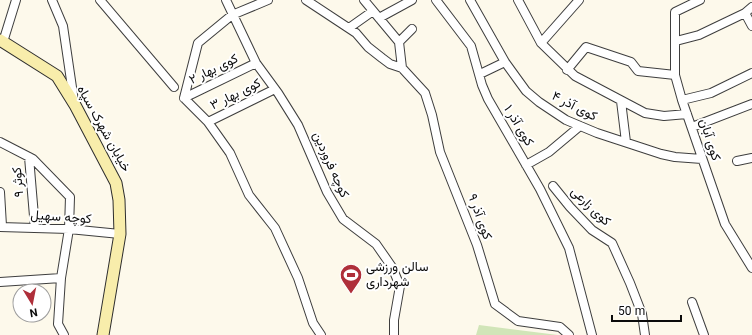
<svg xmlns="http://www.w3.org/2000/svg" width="752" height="335" font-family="Georgia,Vazirmatn,serif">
  <rect width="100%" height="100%" fill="#fdf9eb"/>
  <path fill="#d1e5b8" d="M 479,325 L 558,335 L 476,335 Z"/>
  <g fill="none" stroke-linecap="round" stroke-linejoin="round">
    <g stroke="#3e3e3e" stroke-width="10">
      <path id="street" d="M 52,0 L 63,26 L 74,101
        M 100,0 L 174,87
        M 226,0 L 256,63 L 278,93 L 298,125 L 327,192 L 343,219 L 376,244 L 392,267 L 400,286 L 394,320 L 394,335
        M 306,0 L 356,33 L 368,47 L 382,58 L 390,64 L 402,68 L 425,93 L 432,115 L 440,152 L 477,245 L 495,304 L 518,321 L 560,327 L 569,335
        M 364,0 L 399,42 L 402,68
        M 436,0 L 471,46 L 482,85 L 488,99 L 540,189 L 569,248 L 592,335
        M 470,0 L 505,62 L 518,80 L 526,91 L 539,102 L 566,120 L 597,133 L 661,154 L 675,157 L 702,159
        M 518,0 L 541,43 L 575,76 L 645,113 L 664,116 L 687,114
        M 700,0 L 675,12 L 675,75 L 682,100 L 725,224 L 752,268
        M 745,13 L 752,26
        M 379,18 L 412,0
        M 349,28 L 373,11
        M 676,41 L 699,35 L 745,13 L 752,7
        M 3,42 L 16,0
        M 399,42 L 412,29
        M 541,43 L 579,0
        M 567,70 L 586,47 L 631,62 L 638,71 L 675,75
        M 480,74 L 505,62
        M 184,98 L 208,122 L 230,153 L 249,195 L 275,228 L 298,278 L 313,323 L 321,335
        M 184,98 L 198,43 L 232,15 L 268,0
        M 184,98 L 256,63
        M 682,100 L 711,93 L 752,73
        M 621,101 L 626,142
        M 208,122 L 275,89
        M 692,127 L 752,104
        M 0,142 L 33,159 L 70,197 L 69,229 L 61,278 L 58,324 L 64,335
        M 29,157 L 35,228
        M 737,161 L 752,158
        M 526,165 L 549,152 L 580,126
        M 553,186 L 570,207 L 592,230 L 612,243 L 630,283 L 642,314 L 645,335
        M 0,192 L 2,226
        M 0,227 L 69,229 L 120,234
        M 0,282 L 61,278
        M 692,302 L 704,335"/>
    </g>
    <g stroke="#2d2d2d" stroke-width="13">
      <path id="secondary" d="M 0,40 L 57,76 L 75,105 L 116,183 L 119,200 L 120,234 L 103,335"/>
    </g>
    <use href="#street" stroke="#fff" stroke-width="8"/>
    <use href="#secondary" stroke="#f8edab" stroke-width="11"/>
  </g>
  <defs>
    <g id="stadium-pin" transform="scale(1.15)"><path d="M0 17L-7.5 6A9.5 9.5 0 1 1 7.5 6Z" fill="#af2f3a" stroke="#fff"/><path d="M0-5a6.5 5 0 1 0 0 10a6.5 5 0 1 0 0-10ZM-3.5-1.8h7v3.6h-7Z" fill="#fff"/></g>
  </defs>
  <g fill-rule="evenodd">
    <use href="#stadium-pin" x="351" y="275"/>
  </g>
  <g text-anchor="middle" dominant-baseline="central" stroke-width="4" stroke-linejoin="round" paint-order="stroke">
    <g font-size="13" fill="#0b0b0b" stroke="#fff">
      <text transform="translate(214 70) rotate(-26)">کوی بهار ۲</text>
      <text transform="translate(236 95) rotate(-26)">کوی بهار ۳</text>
      <text transform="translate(574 107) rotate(27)">کوی آذر ۴</text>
      <text transform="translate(518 126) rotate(59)">کوی آذر ۱</text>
      <text transform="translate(103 129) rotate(61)">خیابان شهرک سپاه</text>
      <text transform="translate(709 140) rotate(72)">کوی آبان</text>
      <text transform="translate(330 165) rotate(66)">کوچه فروردین</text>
      <text transform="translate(19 182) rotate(-95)">کوثر ۹</text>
      <text transform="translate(590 207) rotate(44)">کوی زارعی</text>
      <text transform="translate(479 217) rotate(70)">کوی آذر ۹</text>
      <text transform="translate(61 218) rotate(4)">کوچه سهیل</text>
    </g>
    <g font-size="13" fill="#0b0b0b" stroke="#fff" text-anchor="start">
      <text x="366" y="268">سالن ورزشی<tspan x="366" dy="15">شهرداری</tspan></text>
    </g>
  </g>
  <g transform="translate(32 303) rotate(170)"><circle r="19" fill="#ffffff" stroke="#9d9d9d"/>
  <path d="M0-3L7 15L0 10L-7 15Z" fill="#af2f3a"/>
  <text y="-6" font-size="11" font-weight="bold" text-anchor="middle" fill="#0b0b0b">N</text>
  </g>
  <path d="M612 315v6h69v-6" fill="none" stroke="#0b0b0b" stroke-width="2"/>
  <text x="618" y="315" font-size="12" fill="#0b0b0b" stroke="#ffffff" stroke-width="3" paint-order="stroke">50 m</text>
</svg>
